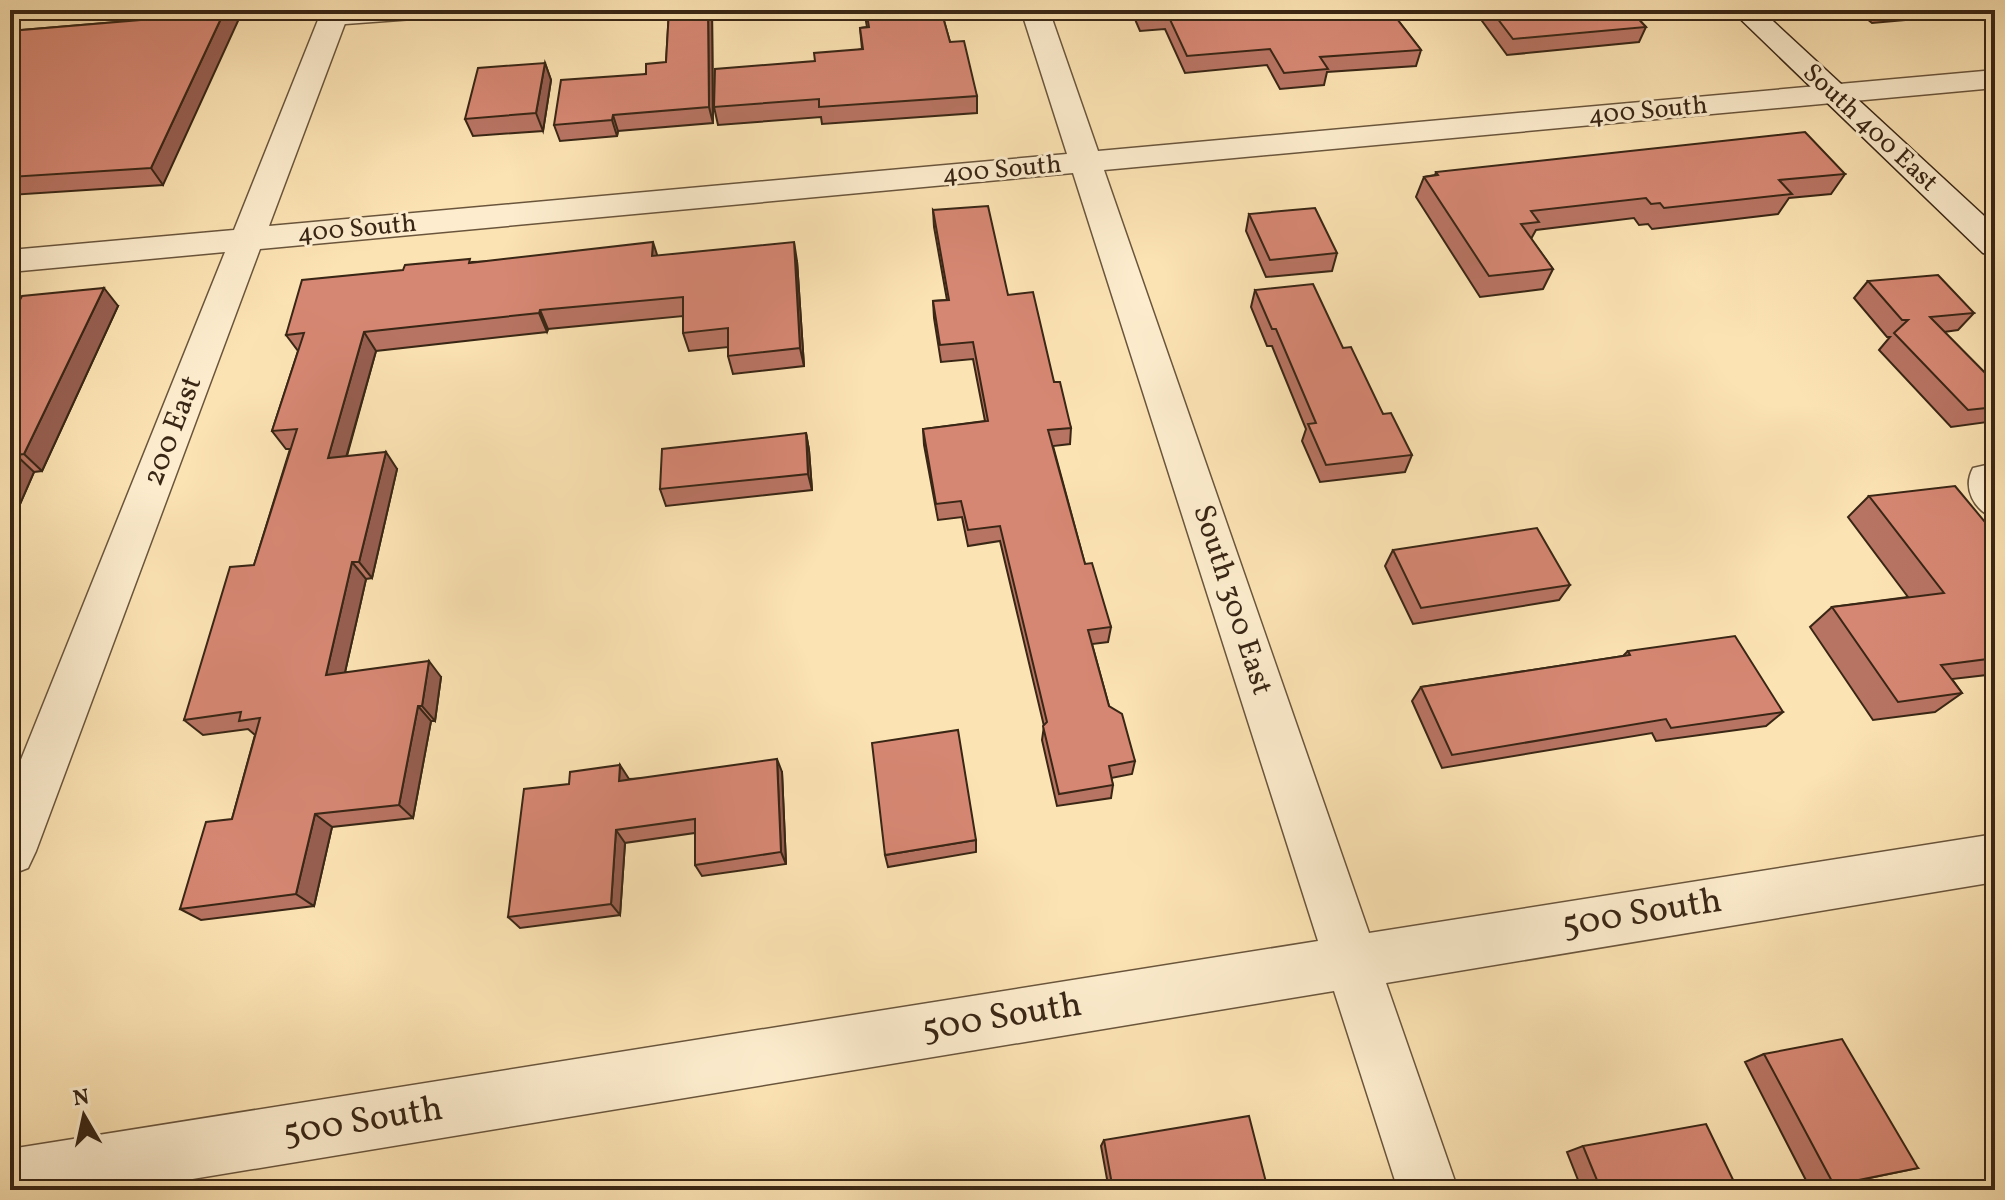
<svg xmlns="http://www.w3.org/2000/svg" width="2005" height="1200" font-family="Vollkorn,serif">
  <rect width="100%" height="100%" fill="#fce3b3"/>
  <filter id="stains"><feTurbulence type="fractalNoise" baseFrequency=".0025" numOctaves="4"/><feColorMatrix values="0 0 0 0 .2 0 0 0 0 .09 0 0 0 0 .02 0 0 0 .5 -.17"/></filter>
  <radialGradient id="worn" r=".72"><stop offset=".6" stop-color="#630" stop-opacity="0"/><stop offset="1" stop-color="#630" stop-opacity=".3"/></radialGradient>
  <g fill="none" stroke-linecap="round" stroke-linejoin="round">
    <g stroke="#6a553c" stroke-width="3">
      <path id="lane" d="M 377,10 L 463,10 L 454,16 L 332,25 L 323,19 L 332,13 Z
        M 1995,463 L 1995,518 C 1974,511 1962,488 1973,468 Z"/>
    </g>
    <g stroke="#6a553c" stroke-width="3">
      <path id="street" d="M 322,10 L 350,10 L 269,226 L 1067,154 L 1021,10 L 1049,10 L 1098,151 L 1995,70 L 1995,88 L 1104,170 L 1369,933 L 1995,834 L 1995,882 L 1386,983 L 1458,1190 L 1398,1190 L 1334,991 L 126,1190 L 10,1190 L 10,1149 L 1318,941 L 1073,173 L 260,249 L 36,851 L 28,868 L 10,875 L 10,787 L 225,252 L 10,272 L 10,250 L 234,230 Z"/>
    </g>
    <g stroke="#392615" stroke-width="3">
      <path id="secondary" d="M 1731,10 L 1761,10 L 1995,226 L 1995,256 L 1983,253 Z"/>
    </g>
    <use href="#lane" fill="#fdedce" fill-rule="evenodd"/>
    <use href="#street" fill="#fdedce" fill-rule="evenodd"/>
    <use href="#secondary" fill="#fdedce" fill-rule="evenodd"/>
  </g>
  <path fill="#b87463" stroke="#392615" stroke-width="2" d="M 669,10 L 712,10 L 713,123 L 618,131 L 617,136 L 560,141 L 554,125 L 666,62 Z
    M 864,10 L 941,10 L 950,42 L 977,96 L 977,113 L 822,124 L 821,117 L 718,125 L 714,107 L 815,61 L 862,49 L 860,28 L 867,27 Z
    M 1131,10 L 1390,10 L 1421,50 L 1416,66 L 1327,72 L 1324,85 L 1280,89 L 1267,65 L 1185,73 L 1165,29 L 1140,31 Z
    M 1474,10 L 1630,10 L 1646,27 L 1639,42 L 1507,55 Z
    M 1856,10 L 1933,10 L 1928,18 L 1872,23 Z
    M 1963,10 L 1995,10 L 1995,19 L 1975,20 Z
    M 176,17 L 163,185 L 10,195 L 10,31 Z
    M 545,63 L 551,80 L 543,131 L 473,136 L 465,119 Z
    M 1436,172 L 1845,174 L 1831,194 L 1789,198 L 1778,214 L 1652,229 L 1648,224 L 1639,225 L 1634,218 L 1536,230 L 1531,239 L 1553,269 L 1543,289 L 1480,297 L 1416,197 L 1424,177 L 1435,175 Z
    M 933,210 L 1008,295 L 1054,382 L 1071,428 L 1070,444 L 1053,446 L 1085,564 L 1111,627 L 1108,642 L 1092,644 L 1109,706 L 1135,761 L 1132,774 L 1111,778 L 1113,785 L 1111,798 L 1057,806 L 1042,740 L 1044,726 L 1000,541 L 968,546 L 962,517 L 938,520 L 924,445 L 923,429 L 985,421 L 973,359 L 941,362 L 934,318 L 933,301 L 947,300 L 934,227 Z
    M 1249,214 L 1337,253 L 1332,271 L 1266,277 L 1246,231 Z
    M 657,256 L 797,261 L 804,366 L 733,374 L 728,356 L 728,347 L 689,351 L 683,333 L 683,316 L 548,329 L 547,332 L 376,351 L 347,456 L 397,469 L 372,578 L 366,579 L 345,672 L 441,677 L 435,721 L 431,721 L 413,818 L 332,827 L 314,906 L 201,920 L 180,909 L 232,819 L 255,735 L 248,729 L 203,735 L 184,720 L 254,565 L 290,449 L 286,449 L 272,431 L 298,351 L 286,335 L 472,262 Z
    M 1868,281 L 1974,313 L 1958,330 L 1944,332 L 1995,383 L 1995,421 L 1951,427 L 1879,350 L 1890,337 L 1887,337 L 1854,298 Z
    M 1255,290 L 1343,348 L 1383,414 L 1412,455 L 1405,472 L 1320,482 L 1302,441 L 1306,429 L 1272,346 L 1267,346 L 1251,307 Z
    M 118,306 L 42,471 L 34,472 L 10,527 L 10,308 Z
    M 806,433 L 809,450 L 812,490 L 666,506 L 660,489 Z
    M 1869,496 L 1995,534 L 1995,674 L 1952,679 L 1962,693 L 1935,712 L 1873,720 L 1810,627 L 1832,607 L 1908,597 L 1848,517 Z
    M 1393,550 L 1570,585 L 1559,600 L 1413,624 L 1385,566 Z
    M 1628,651 L 1783,712 L 1766,726 L 1656,741 L 1652,733 L 1442,768 L 1412,701 L 1421,687 L 1623,656 Z
    M 782,772 L 786,864 L 702,876 L 695,865 L 695,833 L 625,843 L 620,915 L 520,928 L 508,917 L 629,779 Z
    M 976,840 L 976,852 L 888,867 L 885,855 Z
    M 1764,1054 L 1918,1168 L 1811,1190 L 1745,1062 Z
    M 1104,1140 L 1268,1190 L 1109,1190 L 1101,1146 Z
    M 1583,1146 L 1738,1190 L 1582,1190 L 1567,1152 Z"/>
  <path fill="#965e50" stroke="#392615" stroke-width="2" d="M 225,10 L 243,10 L 163,185 L 151,168 Z
    M 708,10 L 712,10 L 713,123 L 709,107 Z
    M 545,63 L 551,80 L 543,131 L 536,113 Z
    M 613,115 L 618,131 L 617,136 L 612,120 Z
    M 653,242 L 659,261 L 652,256 Z
    M 794,242 L 797,261 L 804,366 L 800,348 Z
    M 104,288 L 118,306 L 42,471 L 24,454 Z
    M 540,310 L 548,329 L 547,332 L 539,313 Z
    M 364,332 L 376,351 L 341,475 L 328,458 Z
    M 806,433 L 809,450 L 812,490 L 808,474 Z
    M 386,452 L 397,469 L 372,578 L 359,562 Z
    M 16,455 L 34,472 L 10,527 L 10,469 Z
    M 352,562 L 366,579 L 341,690 L 326,675 Z
    M 429,661 L 441,677 L 435,721 L 422,706 Z
    M 418,706 L 431,721 L 413,818 L 399,805 Z
    M 777,759 L 782,772 L 786,864 L 781,852 Z
    M 620,765 L 629,779 L 628,794 L 619,781 Z
    M 315,814 L 332,827 L 314,906 L 296,894 Z
    M 616,830 L 625,843 L 620,915 L 611,904 Z"/>
  <path fill="#d68773" stroke="#392615" stroke-width="2" d="M 179,10 L 225,10 L 151,168 L 10,177 L 10,31 L 176,17 Z
    M 669,10 L 708,10 L 709,107 L 613,115 L 612,120 L 554,125 L 561,80 L 646,74 L 646,64 L 666,62 Z
    M 866,10 L 941,10 L 950,42 L 964,41 L 977,96 L 819,107 L 819,99 L 714,107 L 715,69 L 815,61 L 814,53 L 863,49 L 860,28 L 869,27 Z
    M 1140,10 L 1390,10 L 1421,50 L 1320,57 L 1328,69 L 1284,73 L 1270,49 L 1187,56 L 1167,13 L 1142,15 Z
    M 1491,10 L 1630,10 L 1646,27 L 1513,39 Z
    M 545,63 L 536,113 L 465,119 L 478,68 Z
    M 1805,132 L 1845,174 L 1779,180 L 1792,194 L 1664,208 L 1660,203 L 1651,204 L 1646,198 L 1531,211 L 1539,222 L 1521,224 L 1553,269 L 1489,276 L 1424,177 L 1438,175 L 1436,172 Z
    M 988,206 L 1008,295 L 1033,292 L 1054,382 L 1060,382 L 1071,428 L 1048,430 L 1085,564 L 1092,563 L 1111,627 L 1088,630 L 1109,706 L 1122,714 L 1135,761 L 1109,766 L 1113,785 L 1059,794 L 1043,726 L 1047,722 L 1000,526 L 968,530 L 961,501 L 936,504 L 923,429 L 988,421 L 973,342 L 940,345 L 933,301 L 949,300 L 933,210 Z
    M 1315,208 L 1337,253 L 1270,260 L 1249,214 Z
    M 653,242 L 652,256 L 794,242 L 800,348 L 728,356 L 728,328 L 683,333 L 683,297 L 540,310 L 539,313 L 364,332 L 328,458 L 386,452 L 359,562 L 352,562 L 326,675 L 429,661 L 422,706 L 418,706 L 399,805 L 315,814 L 296,894 L 180,909 L 206,822 L 232,819 L 260,718 L 239,721 L 241,712 L 184,720 L 230,567 L 254,565 L 297,429 L 272,431 L 304,333 L 286,335 L 302,280 L 403,270 L 405,265 L 470,259 L 469,263 Z
    M 1938,275 L 1974,313 L 1930,317 L 1995,383 L 1995,407 L 1968,410 L 1894,333 L 1908,320 L 1902,320 L 1868,281 Z
    M 1313,284 L 1343,348 L 1351,347 L 1383,414 L 1391,413 L 1412,455 L 1326,465 L 1308,424 L 1316,423 L 1276,329 L 1272,329 L 1255,290 Z
    M 104,288 L 24,454 L 16,455 L 10,469 L 10,308 L 16,307 L 22,296 Z
    M 806,433 L 808,474 L 660,489 L 662,449 Z
    M 1955,486 L 1995,534 L 1995,658 L 1941,665 L 1962,693 L 1898,702 L 1832,607 L 1944,593 L 1869,496 Z
    M 1537,528 L 1570,585 L 1421,608 L 1393,550 Z
    M 1735,636 L 1783,712 L 1671,728 L 1666,719 L 1452,755 L 1421,687 L 1630,655 L 1628,651 Z
    M 958,730 L 976,840 L 885,855 L 872,743 Z
    M 777,759 L 781,852 L 695,865 L 695,819 L 616,830 L 611,904 L 508,917 L 524,789 L 569,784 L 570,772 L 620,765 L 619,781 Z
    M 1842,1039 L 1918,1168 L 1834,1185 L 1764,1054 Z
    M 1249,1116 L 1268,1190 L 1113,1190 L 1104,1140 Z
    M 1706,1124 L 1738,1190 L 1601,1190 L 1583,1146 Z"/>
  <g text-anchor="middle" dominant-baseline="central" stroke-width="6" stroke-linejoin="round" paint-order="stroke">
    <g font-size="26" fill="#392615" stroke="#fdedce">
      <text transform="translate(1648 111) rotate(-5)">400 South</text>
      <text transform="translate(1870 128) rotate(43)">South 400 East</text>
      <text transform="translate(1002 170) rotate(-5)">400 South</text>
      <text transform="translate(357 229) rotate(-5)">400 South</text>
    </g>
    <g font-size="30" fill="#392615" stroke="#fdedce">
      <text transform="translate(173 431) rotate(-69)">200 East</text>
      <text transform="translate(1232 600) rotate(72)">South 300 East</text>
    </g>
    <g font-size="36" fill="#392615" stroke="#fdedce">
      <text transform="translate(1642 914) rotate(-9)">500 South</text>
      <text transform="translate(1002 1018) rotate(-9)">500 South</text>
      <text transform="translate(363 1122) rotate(-9)">500 South</text>
    </g>
  </g>
  <rect width="2005" height="1200" fill="none" stroke="#fce3b3" stroke-width="40"/>
  <rect x="12" y="12" width="1981" height="1176" fill="none" stroke="#392615" stroke-width="4"/>
  <rect x="20" y="20" width="1965" height="1160" fill="none" stroke="#392615" stroke-width="2"/>
  <g transform="translate(84 1116) rotate(351)" stroke="#fdedce" stroke-width="6" paint-order="stroke">
  <path d="M0-6L14 30L0 20L-14 30Z" fill="#392615"/>
  <text y="-12" font-size="22" font-weight="bold" text-anchor="middle" fill="#392615">N</text>
  </g>
  <rect width="100%" height="100%" filter="url(#stains)"/>
  <rect width="100%" height="100%" fill="url(#worn)"/>
</svg>
